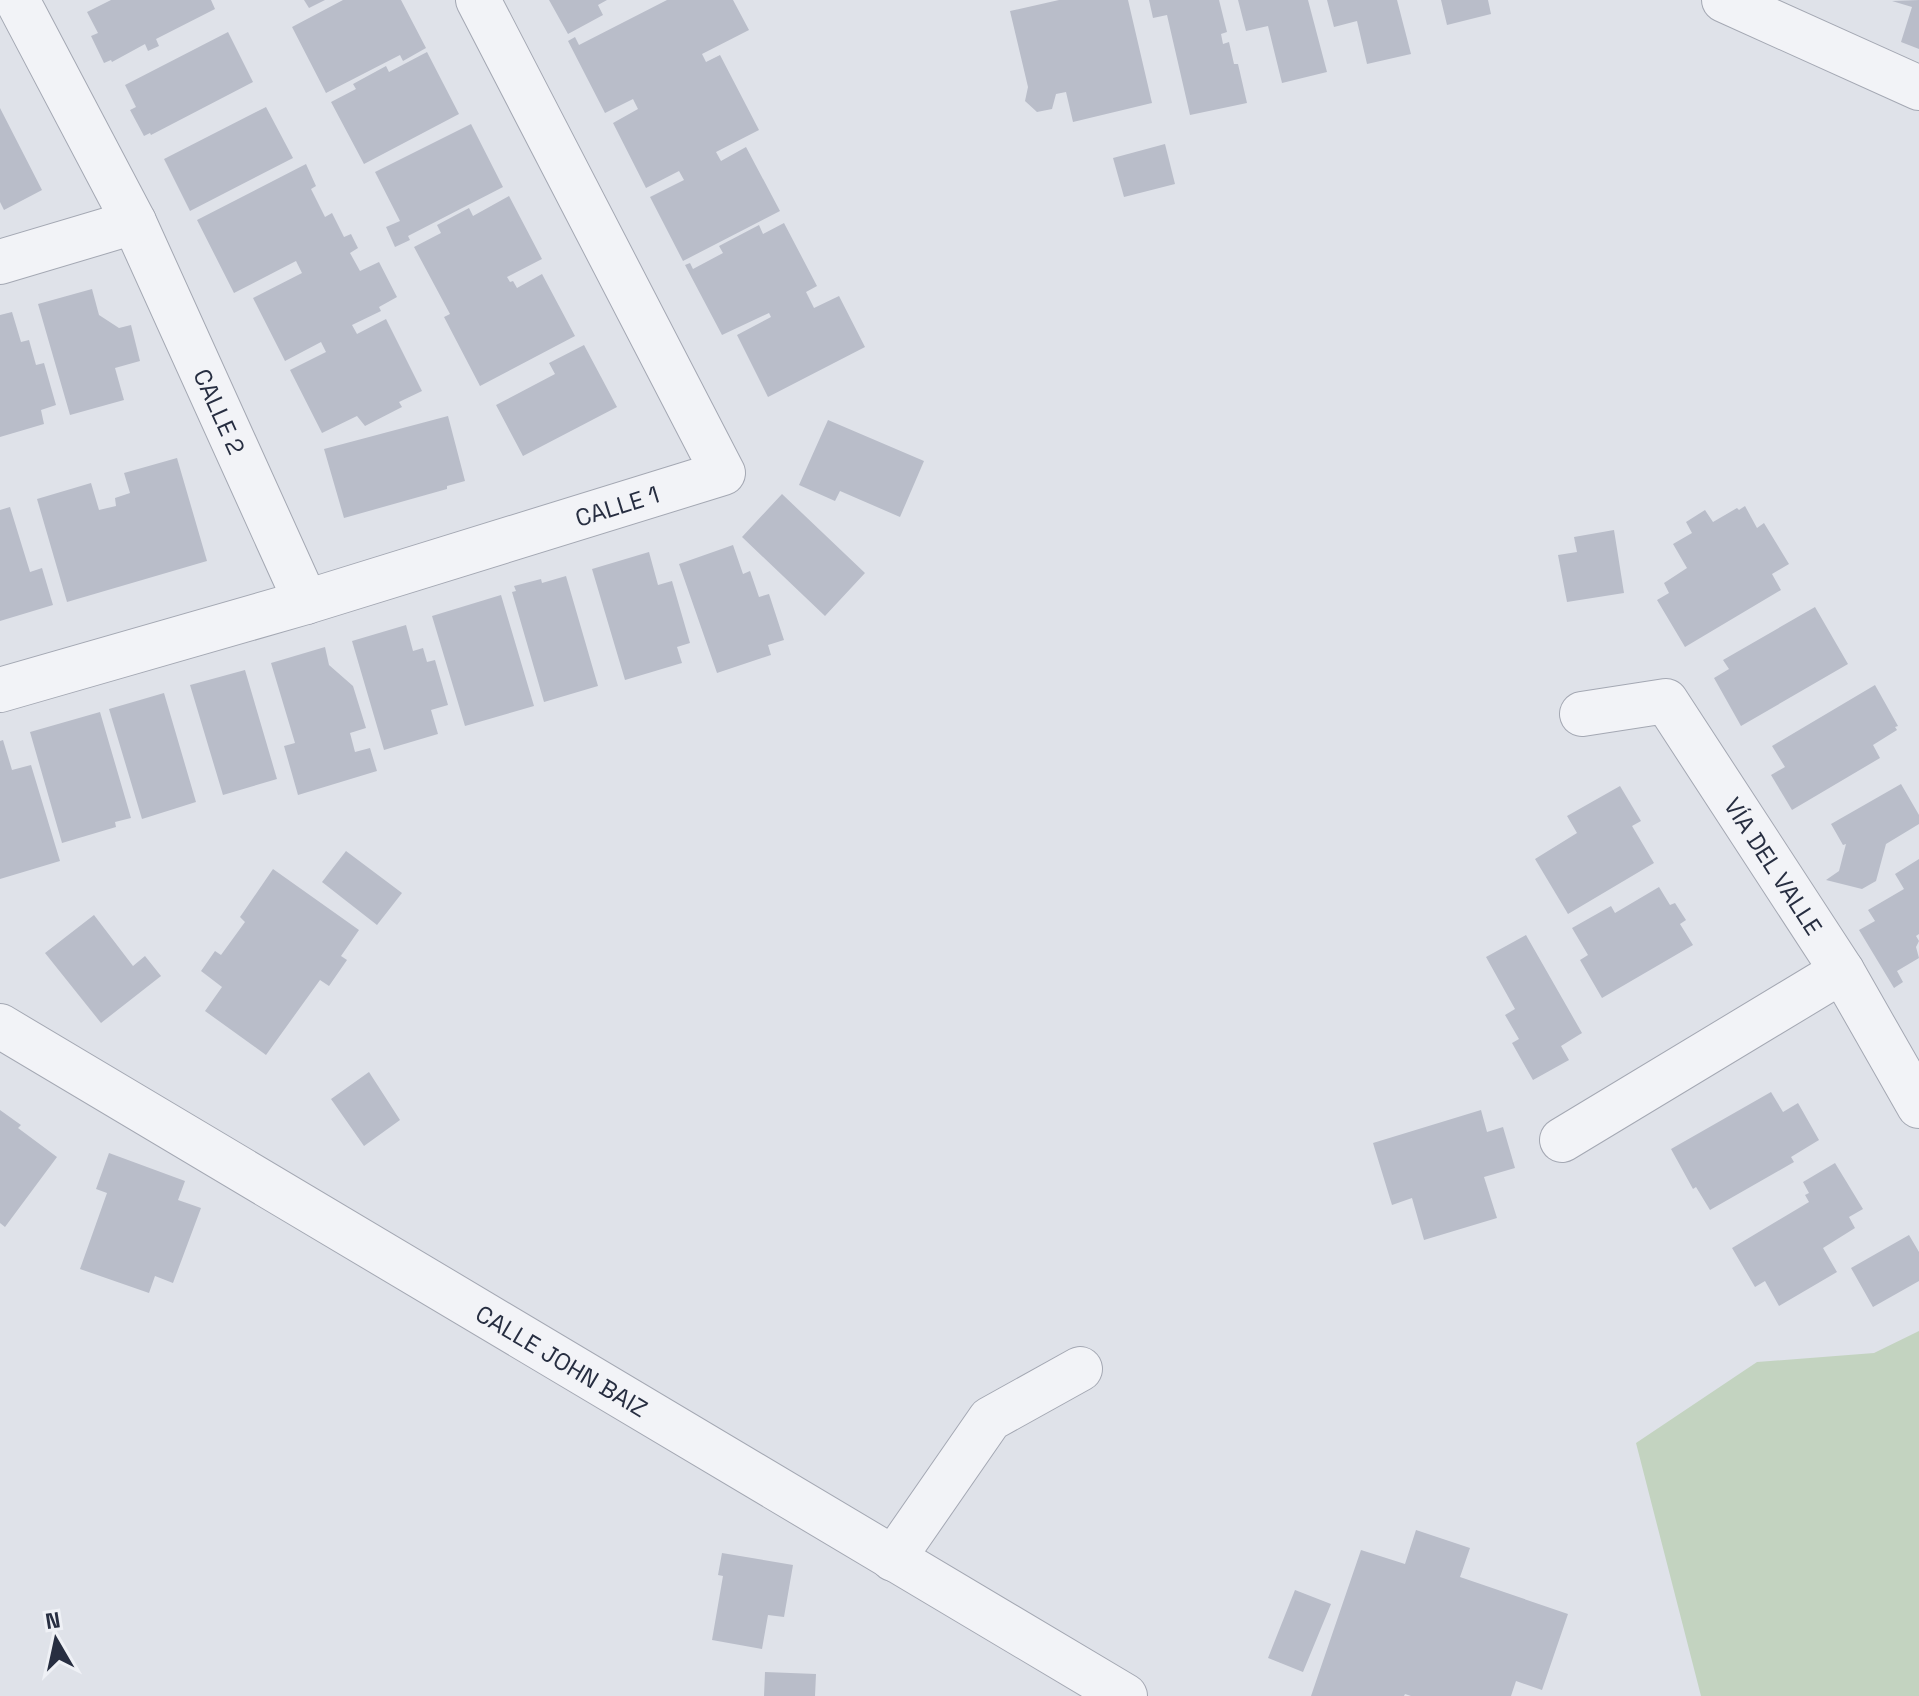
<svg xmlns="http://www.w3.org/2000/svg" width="1919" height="1696" font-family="'Space Grotesk',sans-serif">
  <rect width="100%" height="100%" fill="#dfe2e9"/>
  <path fill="#c3d3c0" d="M 1919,1331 L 1919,1696 L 1701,1696 L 1636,1443 L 1757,1362 L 1874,1353 Z"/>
  <path fill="#b9bdc9" d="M 111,0 L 211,0 L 215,9 L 156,39 L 159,46 L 148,51 L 145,44 L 112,62 L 111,60 L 104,63 L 91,36 L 98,33 L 87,12 Z
    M 304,0 L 325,0 L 309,8 Z
    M 343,0 L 401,0 L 426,48 L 403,61 L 400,55 L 326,93 L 292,27 Z
    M 549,0 L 607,0 L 598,5 L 603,15 L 568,34 Z
    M 667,0 L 733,0 L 749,30 L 702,54 L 706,62 L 720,55 L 759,130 L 716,152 L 721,161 L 746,147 L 780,211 L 683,261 L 650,197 L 684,180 L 679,171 L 646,188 L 613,123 L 638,109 L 633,99 L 605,113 L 568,41 L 575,37 L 579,45 Z
    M 1059,0 L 1128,0 L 1152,103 L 1073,122 L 1066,92 L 1056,94 L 1052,109 L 1037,112 L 1025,101 L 1028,87 L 1010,11 Z
    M 1149,0 L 1219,0 L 1227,32 L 1221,34 L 1223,44 L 1229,42 L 1234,64 L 1238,64 L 1247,103 L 1190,115 L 1167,15 L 1153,18 Z
    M 1238,0 L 1308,0 L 1327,72 L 1282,83 L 1268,26 L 1246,31 Z
    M 1327,0 L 1397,0 L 1411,54 L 1367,64 L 1357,21 L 1334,27 Z
    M 1441,0 L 1488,0 L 1491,14 L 1447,25 Z
    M 1919,0 L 1919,49 L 1901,42 L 1912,7 L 1892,1 Z
    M 228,32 L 253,82 L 151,135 L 150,133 L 144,136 L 130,110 L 136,107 L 125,85 Z
    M 427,52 L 459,114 L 364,164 L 331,102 L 356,89 L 353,84 L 386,66 L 389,72 Z
    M 266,107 L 293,158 L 190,211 L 164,159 Z
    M 0,108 L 42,190 L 4,210 L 0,202 Z
    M 471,124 L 503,187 L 408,236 L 410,240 L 395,247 L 386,227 L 400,221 L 375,172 Z
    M 1165,144 L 1175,184 L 1124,197 L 1113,158 Z
    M 306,164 L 316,186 L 311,189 L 325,217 L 332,213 L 344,237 L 351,234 L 358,248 L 350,253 L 360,271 L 379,262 L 397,297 L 379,307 L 381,311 L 352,325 L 357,334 L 386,319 L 422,391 L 399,402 L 402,407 L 365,426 L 357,416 L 322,433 L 290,370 L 326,352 L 321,342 L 285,361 L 253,298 L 302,273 L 296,261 L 234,293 L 197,220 Z
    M 509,196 L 542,259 L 507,277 L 510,282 L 513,281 L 517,288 L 542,274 L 575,336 L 480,386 L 444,317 L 450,314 L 414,247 L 441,233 L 437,225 L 469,208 L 473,216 Z
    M 784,223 L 817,286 L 806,292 L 814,308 L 839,296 L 865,347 L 768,397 L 737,335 L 771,317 L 769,313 L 722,335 L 685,265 L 690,263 L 693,269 L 723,253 L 719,246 L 759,225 L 763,234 Z
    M 92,289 L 99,315 L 119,328 L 131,325 L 140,361 L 115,368 L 124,400 L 70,415 L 38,304 Z
    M 12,312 L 21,342 L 29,340 L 36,365 L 44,363 L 56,405 L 41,410 L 44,424 L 0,437 L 0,315 Z
    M 584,345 L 617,407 L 523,456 L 496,405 L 555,374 L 549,363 Z
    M 448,416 L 465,481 L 447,486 L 447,489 L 344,518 L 324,449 Z
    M 828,420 L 924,461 L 900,517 L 840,491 L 835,501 L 799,485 Z
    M 177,458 L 207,561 L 67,602 L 37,499 L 91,483 L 99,510 L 116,506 L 115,498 L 130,493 L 124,473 Z
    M 782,494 L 865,573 L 825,616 L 742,537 Z
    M 1745,506 L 1757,528 L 1764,523 L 1789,564 L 1772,574 L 1781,590 L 1685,647 L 1657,600 L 1669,593 L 1664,583 L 1687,568 L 1673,544 L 1692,533 L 1686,522 L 1705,510 L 1713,522 L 1737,508 L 1739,510 Z
    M 10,507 L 30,572 L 42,568 L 53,605 L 0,621 L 0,510 Z
    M 1614,530 L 1624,593 L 1567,602 L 1558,555 L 1577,552 L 1574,537 Z
    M 733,545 L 743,574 L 750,571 L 759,597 L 769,594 L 784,640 L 768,645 L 771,655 L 717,673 L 679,564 Z
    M 649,552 L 658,585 L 672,581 L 690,643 L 677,647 L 682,663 L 625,680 L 592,569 Z
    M 566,576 L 598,686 L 544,702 L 512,592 L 516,591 L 514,586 L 541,579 L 542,583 Z
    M 501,595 L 534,706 L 465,726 L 432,616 Z
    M 1815,607 L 1848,664 L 1741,726 L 1714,678 L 1729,669 L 1723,660 Z
    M 406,625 L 413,651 L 423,648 L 427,662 L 435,660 L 448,705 L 431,710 L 438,734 L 384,750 L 352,641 Z
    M 325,647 L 329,665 L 353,686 L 366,728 L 350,733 L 355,752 L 370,748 L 377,771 L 298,795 L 284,746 L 295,743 L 271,663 Z
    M 245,670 L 277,779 L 223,795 L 190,685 Z
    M 1875,685 L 1898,726 L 1895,727 L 1897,730 L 1873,745 L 1880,758 L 1792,810 L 1771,775 L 1785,767 L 1772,746 Z
    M 164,693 L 196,802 L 142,819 L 109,709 Z
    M 100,712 L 131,818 L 115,822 L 116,827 L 62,843 L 30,732 Z
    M 3,740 L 12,770 L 31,765 L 60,861 L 0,879 L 0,741 Z
    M 1901,784 L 1919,815 L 1919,824 L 1886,844 L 1876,881 L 1862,889 L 1826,880 L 1839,871 L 1846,844 L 1843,845 L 1831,824 Z
    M 1620,786 L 1641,821 L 1632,826 L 1654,863 L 1568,914 L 1535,859 L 1577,833 L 1567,816 Z
    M 346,851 L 402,893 L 377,925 L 322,882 Z
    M 1919,859 L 1919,934 L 1916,936 L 1919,941 L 1916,947 L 1919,958 L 1897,971 L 1903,982 L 1894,988 L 1859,930 L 1875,921 L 1868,910 L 1904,889 L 1895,874 Z
    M 273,869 L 359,930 L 341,956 L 347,960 L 329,986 L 320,980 L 266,1055 L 205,1011 L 222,987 L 201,971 L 215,951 L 221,955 L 245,922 L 240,917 Z
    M 1659,887 L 1670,905 L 1675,903 L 1686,920 L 1680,924 L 1693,945 L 1602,998 L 1580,960 L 1588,955 L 1572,928 L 1611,906 L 1615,913 Z
    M 94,915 L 133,966 L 145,956 L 161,976 L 101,1023 L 45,953 Z
    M 1526,935 L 1582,1033 L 1561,1046 L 1569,1060 L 1533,1080 L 1512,1043 L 1519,1039 L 1505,1015 L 1515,1009 L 1486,957 Z
    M 369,1072 L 400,1120 L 364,1146 L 331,1099 Z
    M 1771,1092 L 1783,1112 L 1798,1103 L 1819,1140 L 1791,1157 L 1794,1162 L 1710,1210 L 1696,1187 L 1693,1189 L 1671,1149 Z
    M 0,1110 L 21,1125 L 18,1128 L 57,1157 L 5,1227 L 0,1223 Z
    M 1481,1110 L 1487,1132 L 1503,1127 L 1515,1168 L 1484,1177 L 1497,1218 L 1424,1240 L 1412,1198 L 1392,1205 L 1373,1143 Z
    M 109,1153 L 185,1181 L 178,1200 L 201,1208 L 173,1283 L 155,1276 L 149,1293 L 80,1269 L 107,1193 L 96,1189 Z
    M 1835,1163 L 1863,1209 L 1849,1217 L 1855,1228 L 1823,1248 L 1837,1272 L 1779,1306 L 1765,1281 L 1755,1287 L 1732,1248 L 1809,1202 L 1805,1195 L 1809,1193 L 1803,1182 Z
    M 1909,1235 L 1919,1252 L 1919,1281 L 1873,1307 L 1851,1268 Z
    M 1416,1530 L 1470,1548 L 1460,1577 L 1568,1614 L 1542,1690 L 1516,1681 L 1511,1696 L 1411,1696 L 1405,1694 L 1404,1696 L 1311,1696 L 1361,1550 L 1405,1564 Z
    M 722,1553 L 793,1565 L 784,1617 L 768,1615 L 762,1649 L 712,1640 L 723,1576 L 718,1575 Z
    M 1295,1590 L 1331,1604 L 1303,1672 L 1268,1658 Z
    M 765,1672 L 816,1674 L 815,1696 L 764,1696 Z"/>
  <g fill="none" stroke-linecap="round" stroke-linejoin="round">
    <g stroke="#a4a8b3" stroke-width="46">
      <g id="minor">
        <path d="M 1724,0 L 1919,88"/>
        <path id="s1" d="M 134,222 L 306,602"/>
        <path d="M 0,262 L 134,222 L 17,0"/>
        <path id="s2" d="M 0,690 L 306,602 L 723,473 L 478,0"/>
        <path id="s3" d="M 1582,714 L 1666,701 L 1842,971 L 1919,1106"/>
        <path id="s4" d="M 0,1026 L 1125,1696"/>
        <path d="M 1562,1140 L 1842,971"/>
        <path d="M 893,1559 L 990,1419 L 1080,1369"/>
      </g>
    </g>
    <use href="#minor" stroke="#f2f3f7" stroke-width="44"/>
  </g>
  <g text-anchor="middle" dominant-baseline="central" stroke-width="8" stroke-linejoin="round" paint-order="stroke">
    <g font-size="24" fill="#272e41" stroke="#eff1f6">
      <text stroke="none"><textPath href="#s1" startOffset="208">CALLE 2</textPath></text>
      <text stroke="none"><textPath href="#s2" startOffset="644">CALLE 1</textPath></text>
      <text stroke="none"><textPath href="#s3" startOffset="282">VÍA DEL VALLE</textPath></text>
      <text stroke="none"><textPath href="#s4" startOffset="654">CALLE JOHN BAIZ</textPath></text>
    </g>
  </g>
  <g transform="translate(56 1640) rotate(351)" stroke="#eff1f6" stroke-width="6" paint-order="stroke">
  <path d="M0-6L14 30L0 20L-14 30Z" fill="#272e41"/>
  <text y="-12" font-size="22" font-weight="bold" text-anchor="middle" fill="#272e41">N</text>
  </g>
</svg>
